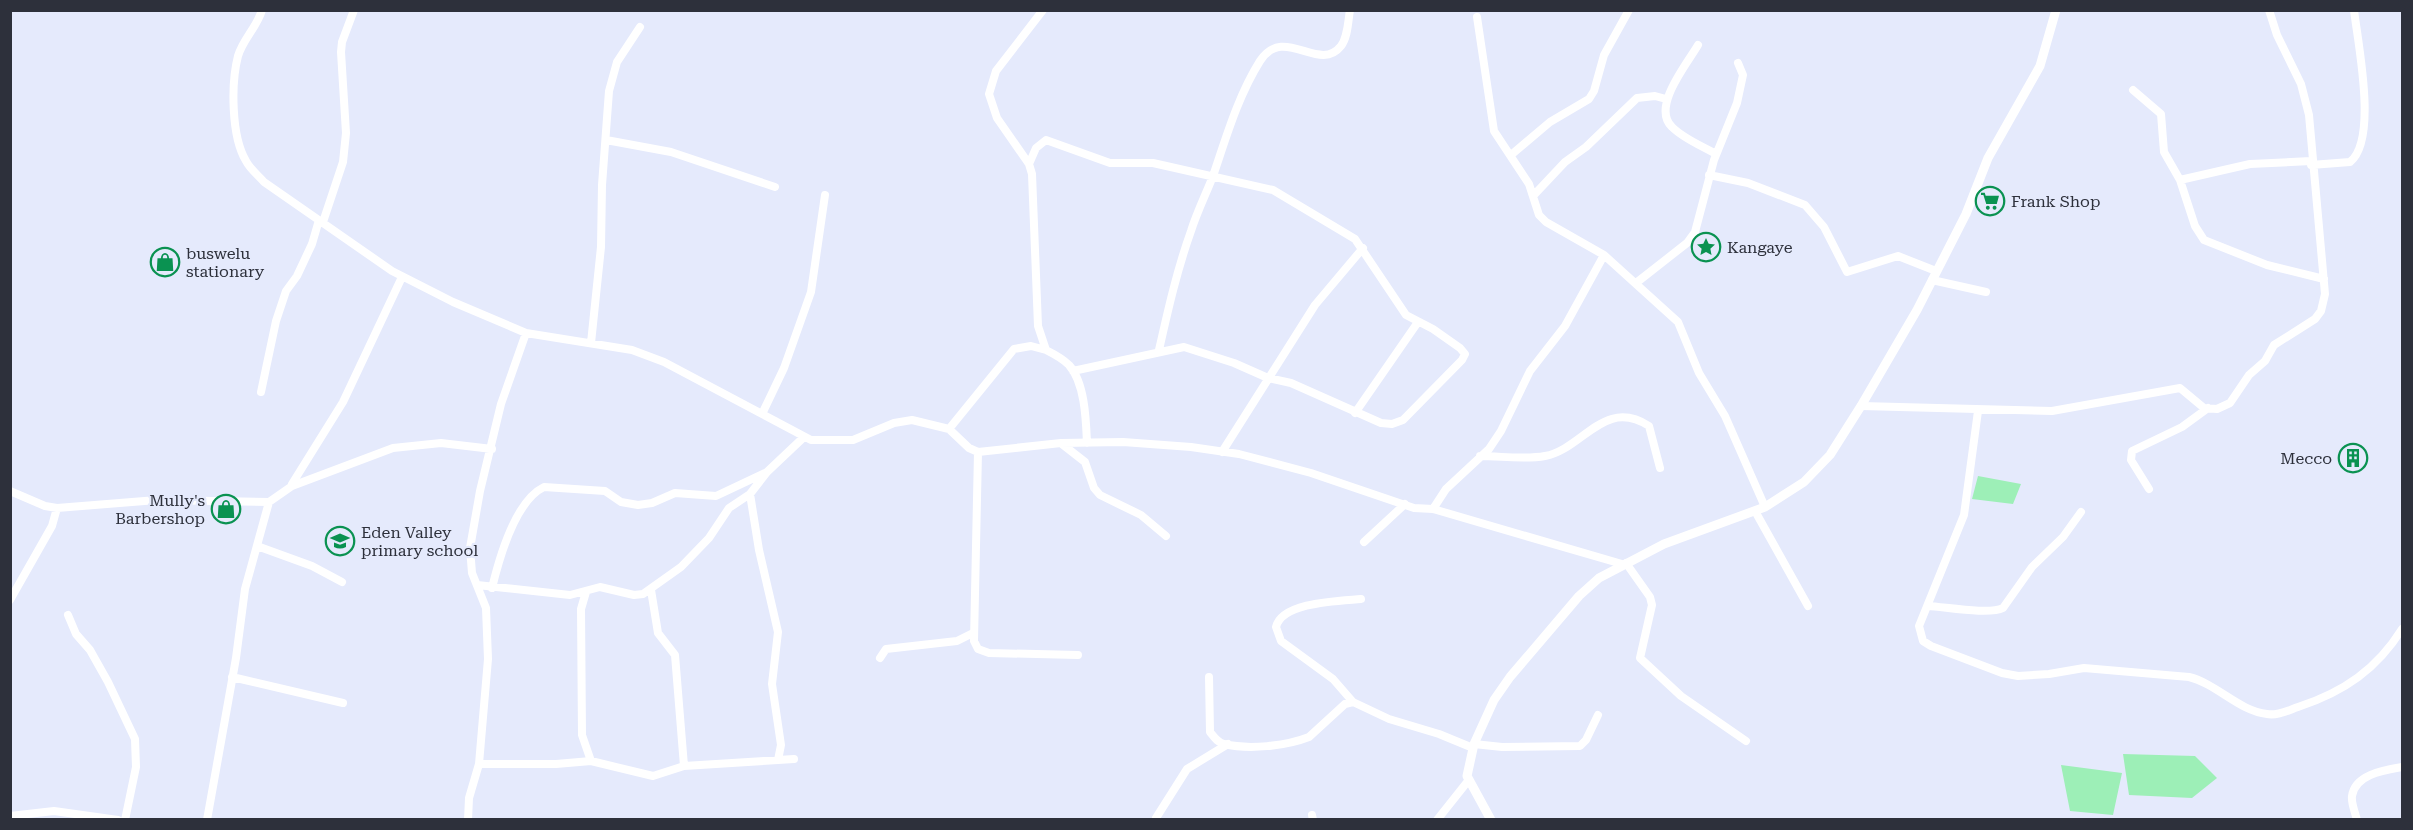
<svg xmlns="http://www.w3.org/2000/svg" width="2413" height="830" viewBox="0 0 2413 830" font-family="'Roboto Serif',serif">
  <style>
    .green { fill: #9defb7 }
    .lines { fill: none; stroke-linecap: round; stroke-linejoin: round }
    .minor { stroke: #fff; stroke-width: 8 }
    .tertiary { stroke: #fff; stroke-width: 9 }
    .labels { text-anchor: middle; stroke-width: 4.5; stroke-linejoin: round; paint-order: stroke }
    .poi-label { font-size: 16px; fill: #2d303b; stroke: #e5eafc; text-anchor: start }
  </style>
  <rect width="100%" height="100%" fill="#e5eafc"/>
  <path class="green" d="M1978 476 2021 484 2013 504 1972 499Z
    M2123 754 2195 756 2217 778 2192 798 2129 795Z
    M2061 765 2122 773 2113 815 2070 811Z"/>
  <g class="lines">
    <path class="minor" d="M262 10C257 27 243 39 238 56 231 83 231 136 246 161 250 169 258 175 264 182L392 271 453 302 526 333 632 350 664 362 811 440H853L894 423 912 420 949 429 969 448 978 452 1061 443 1123 442 1191 447 1239 454 1311 473 1414 508 1433 509 1622 564
      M1043 10 996 71 989 94 997 118 1029 164 1032 174 1038 326 1046 350C1054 354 1063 359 1069 365 1085 383 1086 420 1087 443
      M1477 17 1494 131 1529 184 1539 215 1546 222 1604 255 1678 322 1699 373 1725 416 1765 507
      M1698 45C1687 64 1651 107 1672 127 1684 139 1702 146 1716 154
      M2133 90 2161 114 2164 152 2180 180 2195 226 2204 240 2267 265 2324 279
      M606 140 671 152 775 187
      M1511 155 1550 122 1589 99 1594 91 1604 55 1629 10
      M1029 164 1036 148 1046 140 1110 163H1153L1273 190 1355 239 1406 315 1433 329 1460 348 1465 354 1462 360 1403 420 1392 424 1381 423 1291 383 1268 378 1234 363 1184 347 1073 371
      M2311 165 2350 162C2378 140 2358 44 2354 10
      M1709 175 1748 183 1805 205 1824 227 1847 272 1898 256 1936 271
      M2180 180 2250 164 2311 161
      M1533 196 1565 162 1586 147 1637 98 1655 96 1666 99
      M323 222 343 162 346 133 341 52 342 42 354 10
      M1932 280 1986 292
      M1636 283 1687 243 1695 232 1714 160 1737 103 1743 75 1738 63
      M591 343 601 247 602 185 609 91 617 62 640 27
      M1159 350C1168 310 1177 270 1191 231 1197 212 1206 194 1213 176 1226 138 1238 96 1260 61 1284 24 1319 74 1341 46 1348 37 1348 21 1350 10
      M261 392 276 321 286 291 297 276 312 244 319 220
      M1861 406 2052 411 2180 388 2204 408 2217 409 2230 403 2249 375 2265 361 2274 345 2315 319 2321 311 2325 294 2309 115 2301 84 2277 35 2269 10
      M1978 411 1964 515 1919 626 1923 641 1931 646 2002 673 2018 676 2049 674 2084 668 2189 677C2217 684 2239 711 2267 714 2277 716 2289 710 2298 707 2344 692 2377 669 2402 629
      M1355 413 1418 322
      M762 414 784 368 811 292 825 195
      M949 429 1014 349 1031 346 1046 350
      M1062 444 1085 462 1094 488 1100 495 1141 515 1166 536
      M978 452 974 641 978 649 989 653 1078 655
      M1222 452 1315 305 1363 248
      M1480 456C1501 456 1524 460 1545 456 1583 449 1604 397 1649 426L1660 468
      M292 484 343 402 402 277
      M2149 489 2131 460 2132 451 2182 427 2208 408
      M10 491 45 506 57 508 157 500 269 502
      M750 494 759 550 778 632 772 684 781 745 778 760
      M1433 509 1446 489 1489 449 1501 431 1530 371 1565 326 1604 255
      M1755 511 1808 606
      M1364 542 1405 504
      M257 546 312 566 342 582
      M1626 563 1650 597 1652 605 1640 658 1681 696 1746 741
      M477 585 570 595 600 587 634 595 643 594 681 567 709 538 729 508 750 494 767 472 804 437
      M492 588C499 559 515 501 544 487L605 491 621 502 638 505 652 503 675 493 716 496 767 472
      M651 590 658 633 675 655 684 766
      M586 592 581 609 582 735 591 761
      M10 600 52 526 57 508
      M1928 606C1946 607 1989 615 2003 608L2032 567 2063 537 2081 512
      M68 615 76 634 90 650 108 682 135 739 136 767 125 820
      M880 658 886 649 957 641 973 633
      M232 677 343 703
      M1209 677 1210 732C1214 737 1218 743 1224 744 1249 750 1286 746 1309 737L1345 704 1353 702 1389 719 1439 734 1473 748
      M1353 702 1333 679 1281 641 1276 627C1282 602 1338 601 1361 599
      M1474 744 1502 747 1580 746 1586 740 1598 715
      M479 764H556L591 761 653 776 684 766 794 759
      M1312 815 1313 820
      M10 816 54 811 118 820
      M1156 818 1187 769 1228 744
      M207 820 236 658 245 589 269 502 292 486 393 448 441 443 492 449
      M468 820 469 798 479 764 488 659 486 608 472 573 470 548 480 491 501 404 526 333
      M1437 820 1468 781
      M2357 820C2355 812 2351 803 2352 796 2355 774 2385 770 2402 767"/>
    <path class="tertiary" d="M1491 820 1467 776 1474 744 1494 700 1510 677 1579 596 1599 578 1664 544 1765 507 1804 482 1830 455 1861 406 1917 310 1966 214 1988 158 2040 66 2056 10"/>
  </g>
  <defs>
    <g id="supermarket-ring" transform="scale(1.5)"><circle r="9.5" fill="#e5eafc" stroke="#0a9251" stroke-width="1.5"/><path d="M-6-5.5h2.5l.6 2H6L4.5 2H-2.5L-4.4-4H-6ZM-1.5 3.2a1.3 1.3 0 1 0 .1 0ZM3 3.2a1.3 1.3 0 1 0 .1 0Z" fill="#0a9251"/></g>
    <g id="sight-ring" transform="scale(1.5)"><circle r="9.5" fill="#e5eafc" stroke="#0a9251" stroke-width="1.5"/><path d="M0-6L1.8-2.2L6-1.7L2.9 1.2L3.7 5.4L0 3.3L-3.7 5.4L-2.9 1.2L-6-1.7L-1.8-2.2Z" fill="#0a9251"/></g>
    <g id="shop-ring" transform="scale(1.5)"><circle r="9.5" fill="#e5eafc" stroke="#0a9251" stroke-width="1.5"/><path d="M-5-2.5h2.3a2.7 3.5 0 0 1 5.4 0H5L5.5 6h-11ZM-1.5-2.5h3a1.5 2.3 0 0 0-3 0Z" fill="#0a9251"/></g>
    <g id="building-ring" transform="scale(1.5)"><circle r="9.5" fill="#e5eafc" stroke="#0a9251" stroke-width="1.5"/><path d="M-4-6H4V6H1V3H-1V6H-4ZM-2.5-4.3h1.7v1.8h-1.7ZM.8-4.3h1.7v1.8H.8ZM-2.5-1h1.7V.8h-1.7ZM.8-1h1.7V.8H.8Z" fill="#0a9251"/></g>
    <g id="school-ring" transform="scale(1.5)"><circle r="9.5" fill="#e5eafc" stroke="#0a9251" stroke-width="1.5"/><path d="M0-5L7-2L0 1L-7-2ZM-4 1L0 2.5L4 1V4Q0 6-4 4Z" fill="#0a9251"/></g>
  </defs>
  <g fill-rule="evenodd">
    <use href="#supermarket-ring" x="1990" y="201"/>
    <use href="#sight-ring" x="1706" y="247"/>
    <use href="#shop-ring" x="165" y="262"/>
    <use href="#building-ring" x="2353" y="458"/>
    <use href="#shop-ring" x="226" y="509"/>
    <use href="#school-ring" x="340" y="541"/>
  </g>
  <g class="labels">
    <g class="poi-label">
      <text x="2011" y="207">Frank Shop</text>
      <text x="1727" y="253">Kangaye</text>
      <text x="186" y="259">buswelu<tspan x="186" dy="18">stationary</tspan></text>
      <text x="2332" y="464" text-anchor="end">Mecco</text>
      <text x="205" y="506" text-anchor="end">Mully's<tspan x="205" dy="18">Barbershop</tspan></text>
      <text x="361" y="538">Eden Valley<tspan x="361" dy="18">primary school</tspan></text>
    </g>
  </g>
  <rect width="2413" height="830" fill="none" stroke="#2d303b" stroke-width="24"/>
</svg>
